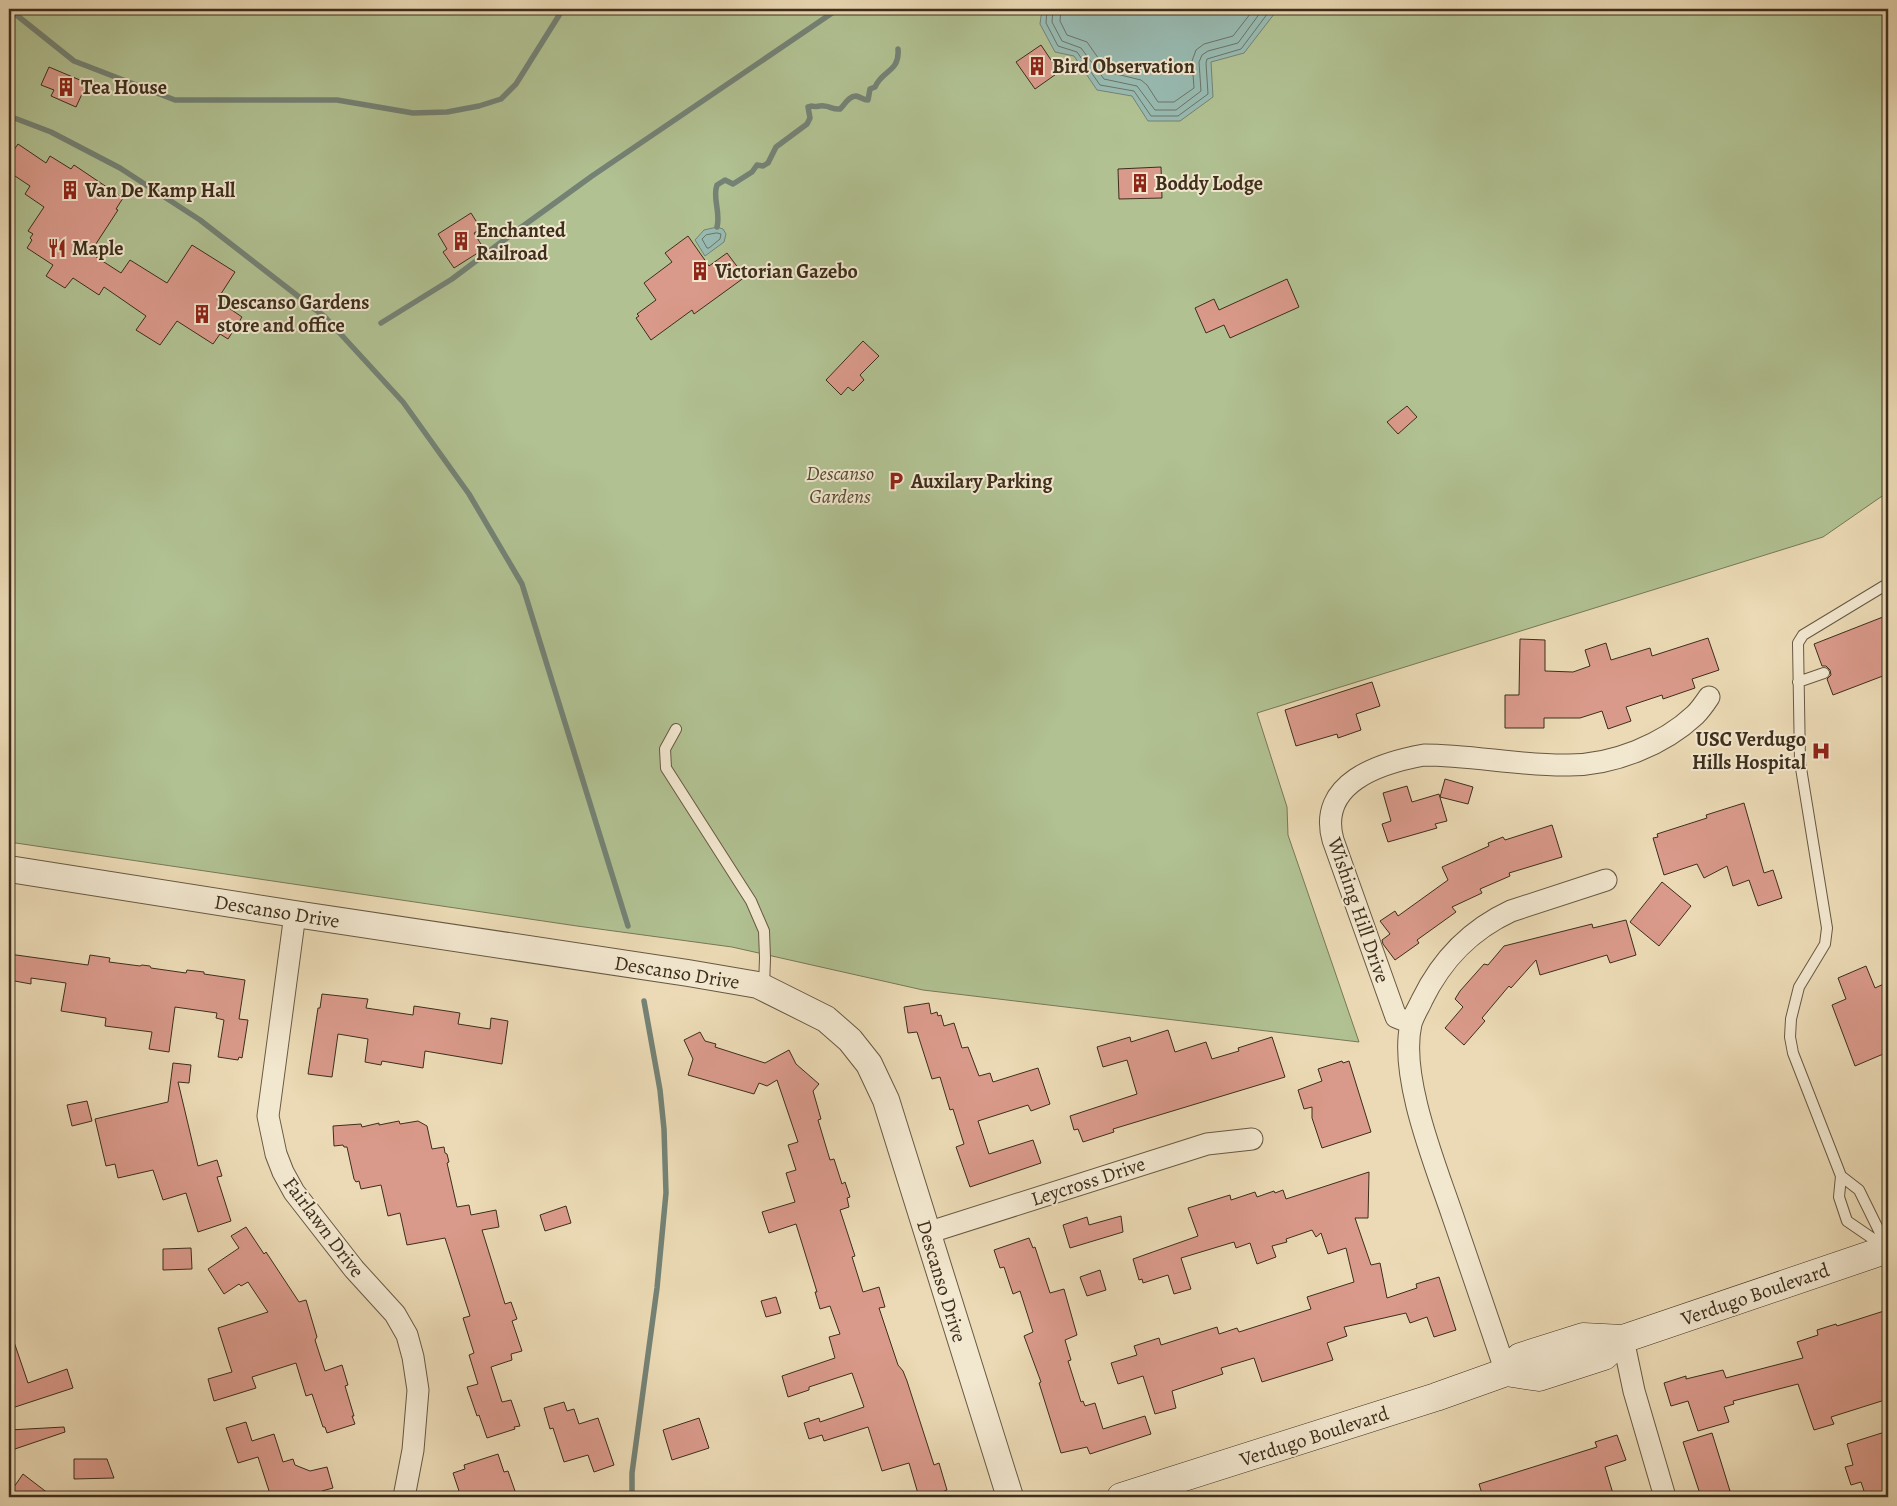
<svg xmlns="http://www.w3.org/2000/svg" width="1897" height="1506" viewBox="0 0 1897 1506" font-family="Alegreya,serif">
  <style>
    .green { fill: #b1c192; stroke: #777857 }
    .water { fill: #98bab1; stroke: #748275 }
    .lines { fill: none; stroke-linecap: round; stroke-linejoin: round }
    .shore { stroke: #6a7466; stroke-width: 1 }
    .stream { stroke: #748275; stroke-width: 5.5 }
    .building { fill: #da9a8b; stroke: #3d2e1c }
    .service-casing { stroke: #685942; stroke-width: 12 }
    .minor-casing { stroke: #685942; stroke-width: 23 }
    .tertiary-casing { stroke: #685942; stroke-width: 28 }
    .secondary-casing { stroke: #3d2e1c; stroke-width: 29 }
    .service { stroke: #f2e7cf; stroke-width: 10 }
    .minor { stroke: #f2e7cf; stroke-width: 21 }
    .tertiary { stroke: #f2e7cf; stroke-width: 26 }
    .secondary { stroke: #f2e7cf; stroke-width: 28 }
    .labels { text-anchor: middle; stroke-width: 4; stroke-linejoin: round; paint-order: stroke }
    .poi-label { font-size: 20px; font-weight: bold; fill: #3d2e1c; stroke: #f2e7cf; text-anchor: start }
    .park-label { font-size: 20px; font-style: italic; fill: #544b34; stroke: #f2e7cf }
    .street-label { font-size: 20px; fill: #3d2e1c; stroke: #f2e7cf }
  </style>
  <rect width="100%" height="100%" fill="#ebdab5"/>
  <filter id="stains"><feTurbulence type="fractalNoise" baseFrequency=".004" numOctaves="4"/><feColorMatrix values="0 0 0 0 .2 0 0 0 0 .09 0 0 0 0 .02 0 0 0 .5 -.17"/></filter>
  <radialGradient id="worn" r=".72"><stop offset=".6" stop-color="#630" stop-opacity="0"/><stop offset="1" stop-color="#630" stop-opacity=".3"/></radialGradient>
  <path class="green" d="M9 9H1888V492L1823 537 1257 713 1287 807 1288 835 1359 1042 923 990 732 947 577 926 9 842Z"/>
  <path class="water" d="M1042 9H1278L1244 53 1211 62 1213 97 1180 121H1148L1132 96 1097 90 1074 56 1055 52 1040 24Z
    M717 227 723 229 726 234 724 242 705 256 695 240 704 230Z"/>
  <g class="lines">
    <path class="shore" d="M1047 9 1046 23 1058 46 1077 52 1100 85 1134 91 1151 116H1178L1208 94 1206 63 1207 59 1241 49 1271 9
      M1053 9 1052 22 1062 41 1081 48 1104 79 1137 86 1155 110H1176L1201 91 1199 62 1202 55 1208 51 1238 43 1263 9
      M1061 9 1060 21 1067 35 1087 42 1108 72 1141 80 1147 85 1158 102H1174L1194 88 1192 61 1196 50 1204 44 1233 36 1254 9
      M717 233 721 234 720 239 709 248H707L702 239 706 235Z"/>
    <path class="stream" d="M9 9 74 61 175 100H337L413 113 447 112 479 106 501 99 516 84 563 9
      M9 116 51 132 120 168 200 220 325 317 403 402 469 494 522 584 628 926
      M717 227C721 212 712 198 717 185L725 180 733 184 752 172 757 165 763 166 768 163 776 147 807 124 810 118 808 107 812 106C817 108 818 105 824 106 830 106 833 110 840 109 845 105 848 96 856 96 861 97 863 100 868 100L870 89 875 87C882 70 900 72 898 49
      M381 323 452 279 512 234 592 176 838 9
      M632 1497V1473L657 1288 666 1193 664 1129 660 1090 644 1001"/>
  </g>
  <path class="building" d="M1041 45 1059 72 1035 89 1016 62Z
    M49 67 87 83 76 107 51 96 54 90 41 85Z
    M18 144 46 163 50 156 71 169 74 165 123 198 116 209 118 210 90 253 121 273 130 260 167 283 192 245 235 272 217 300 242 317 228 339 220 334 213 344 177 321 160 345 136 330 146 316 104 287 99 295 73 278 65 288 46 276 53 265 27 248 32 240 30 238 33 234 28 231 44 207 25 194 30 186 9 172V157Z
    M1161 167 1162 198 1119 199 1118 169Z
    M471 213 481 229 474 233 484 249 454 268 443 252 447 249 438 234Z
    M688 236 709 266 727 253 745 277 694 314 692 310 651 340 636 318 639 316 637 314 656 300 644 283 672 262 665 253Z
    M1287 279 1299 307 1230 338 1224 325 1206 333 1195 308 1214 299 1219 310Z
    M863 341 879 356 860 375 864 380 853 391 848 387 841 395 826 380Z
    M1407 406 1417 417 1398 434 1387 422Z
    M1888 615V674L1833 695 1827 679 1831 675 1830 670 1826 666H1822L1814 644Z
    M1708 638 1719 670 1692 679 1695 688 1663 699 1662 695 1626 707 1631 721 1608 729 1602 711 1580 718H1544V728H1505V695H1519L1520 639 1545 640V671L1573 672 1590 666 1585 650 1606 643 1611 660 1650 648 1652 656Z
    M1372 682 1380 706 1356 714 1361 730 1338 738 1337 734 1296 746 1285 710Z
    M1445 779 1473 787 1468 804 1440 797Z
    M1407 786 1412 802 1439 794 1447 821 1435 824 1437 828 1388 842 1382 824 1391 821 1383 793Z
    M1744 803 1764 873 1773 870 1782 898 1758 906 1749 880 1733 886 1727 866 1704 878 1697 864 1664 875 1653 838 1658 837 1657 834 1707 818 1706 815Z
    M1552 825 1562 857 1509 873 1510 876 1480 889 1482 893 1452 907 1456 912 1417 940 1419 943 1395 960 1383 944 1382 940 1390 934 1380 921 1395 911 1398 916 1448 880 1442 867 1489 846 1488 843 1503 837 1505 840Z
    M1662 882 1691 906 1659 946 1630 922Z
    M1626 920 1636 955 1610 963 1607 955 1540 975 1536 960 1511 988 1509 986 1482 1018 1485 1021 1464 1045 1445 1028 1463 1007 1455 999 1460 991 1484 964 1488 965 1504 946 1592 924 1593 928Z
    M9 954 88 965 90 955 110 958 109 962 140 966 142 965 150 966 151 968 186 973 187 970 204 972V974L245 980 239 1019 248 1020 242 1058 239 1057 238 1060 218 1057 224 1020 216 1018 217 1013 175 1007 169 1052 149 1049 152 1032 105 1026 106 1018 61 1011 66 983 31 978V984L9 980Z
    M1866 966 1875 988 1888 982V1052L1855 1066 1832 1005 1846 999 1838 978Z
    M322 994 368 999 366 1008 413 1015 414 1006 460 1013 458 1024 490 1029 491 1018 508 1021 502 1064 425 1051 423 1068 382 1061 381 1065 365 1062 368 1039 338 1034 332 1077 308 1074 318 1008H320Z
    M929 1003 931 1014 937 1012 938 1016 941 1015 944 1026 954 1023 962 1048 968 1047 979 1076 990 1073 993 1082 1038 1068 1050 1104 1031 1111 1028 1105 978 1121 989 1154 1033 1140 1041 1163 970 1187 956 1147 964 1144 953 1109 950 1110 940 1077 932 1079 917 1032 908 1033 904 1007Z
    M1168 1030 1175 1052 1206 1042 1212 1059 1239 1051 1238 1048 1272 1037 1285 1077 1113 1129 1114 1132 1083 1142 1078 1129 1074 1130 1070 1116 1137 1094 1127 1060 1103 1067 1097 1047 1130 1037 1131 1042Z
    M700 1032 705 1041 716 1044 715 1047 765 1063 789 1050 796 1064 819 1084 813 1091 821 1119 818 1120 830 1160 834 1159 842 1184 845 1182 850 1197 847 1198 849 1207 840 1210 855 1256 852 1257 863 1292 879 1287 885 1307 879 1308 898 1365 903 1371 907 1381 934 1465 939 1463 947 1490 942 1492 943 1497H919L909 1463 882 1471 868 1427 824 1441 822 1435 809 1439 804 1423 819 1418 820 1422 864 1407 852 1373 809 1387V1390L788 1397 782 1376 835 1358 829 1337 840 1334 830 1306 820 1309 815 1292H817L813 1279 796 1224 769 1233 762 1212 795 1202 786 1173 796 1170 788 1145 798 1142 777 1080 767 1086 759 1083 754 1094 688 1075 693 1059 684 1040Z
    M1342 1061 1343 1063 1349 1061 1371 1132 1322 1148 1312 1118V1107L1304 1109 1298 1090 1322 1081 1318 1069Z
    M173 1063 191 1065 189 1083 178 1082 198 1166 217 1160 222 1176 217 1177 231 1221 198 1232 186 1193 163 1200 153 1170 118 1178 115 1164 106 1166 95 1119 168 1102Z
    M87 1101 92 1121 72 1126 67 1105Z
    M399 1121 400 1124 418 1121 427 1126 432 1149 444 1147 445 1153 447 1154 449 1162 447 1163 457 1207 469 1205 471 1215 496 1210 499 1227 482 1230 505 1304 511 1302 517 1319 512 1321 522 1351 511 1354 512 1360 491 1367 502 1402 511 1400 520 1426 514 1427 515 1429 487 1438 479 1415 477 1416 467 1387 478 1384 469 1355 474 1353 463 1318 470 1316 445 1238 407 1245 400 1213 388 1216 381 1185 361 1189 359 1181 356 1182 354 1179 347 1147H344L343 1145 334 1146 333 1126 361 1124 362 1127 379 1123V1125Z
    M1369 1172 1368 1218H1355L1371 1265 1380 1263 1387 1298 1417 1288 1416 1284 1439 1277 1456 1330 1434 1337 1427 1317 1410 1323 1406 1313 1344 1327 1347 1336 1327 1343 1333 1360 1262 1382 1254 1358 1221 1368 1223 1374 1172 1391 1176 1408 1155 1414 1143 1376 1118 1384 1111 1363 1137 1355 1134 1346 1159 1338 1161 1345 1217 1327 1219 1334 1237 1328 1239 1332 1311 1309 1307 1297 1354 1282 1346 1248 1328 1254 1321 1233 1316 1237 1312 1230 1286 1239 1287 1242 1272 1246 1276 1257 1257 1264 1250 1243 1236 1248 1234 1242 1181 1258 1191 1289 1174 1294 1168 1275 1143 1283 1142 1279 1139 1280 1133 1259 1198 1236 1188 1208 1230 1195 1231 1200 1255 1192 1257 1197 1274 1191 1275 1193 1283 1190 1286 1199Z
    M566 1206 571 1223 545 1231 540 1215Z
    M1121 1216 1123 1232 1070 1248 1063 1225 1087 1217 1089 1225Z
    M246 1227 264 1254 266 1252 299 1302 306 1300 317 1337 315 1340 325 1371 342 1365 348 1385 345 1386 354 1416H352L355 1424 327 1433 325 1427H323L312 1394 306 1396 296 1363 252 1377 256 1388 214 1401 208 1379 232 1372 218 1328 268 1312 248 1282 241 1286 239 1284 224 1294 208 1269 239 1248 231 1236Z
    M1029 1238 1033 1248 1035 1247 1050 1293 1064 1289 1077 1335 1065 1340 1071 1360 1068 1361 1081 1402 1083 1401 1085 1406 1095 1403 1103 1429 1145 1416 1151 1434 1090 1454 1087 1447 1061 1453 1039 1383 1041 1382 1024 1336 1033 1332 1020 1291 1013 1294 1004 1267 1000 1268 994 1250Z
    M191 1248 192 1269 163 1270V1249Z
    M1100 1270 1106 1290 1087 1296 1080 1277Z
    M776 1297 781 1313 766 1317 761 1301Z
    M1884 1311 1885 1315H1888V1399L1831 1417 1834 1424 1814 1430 1798 1384 1733 1401 1734 1404 1724 1407 1729 1422 1698 1431 1688 1401 1671 1406 1664 1383 1686 1376V1379L1723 1370 1726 1378 1803 1358 1797 1342 1818 1335 1817 1330 1836 1324 1837 1326Z
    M9 1336H12L28 1383 67 1369 73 1388 9 1409Z
    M564 1402 567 1411 574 1409 579 1424 598 1418 614 1465 594 1472 588 1455 564 1462 553 1428 550 1429 544 1408Z
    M699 1418 709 1448 672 1460 663 1430Z
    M246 1422 252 1441 274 1434 283 1462 293 1459 295 1465 310 1471 327 1467 333 1488 322 1491 324 1497H271L258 1457 238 1463 226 1428Z
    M64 1427 65 1432 9 1451V1430Z
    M1888 1431V1493L1875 1497H1866L1861 1482 1851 1485 1845 1467 1853 1465 1847 1444Z
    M1712 1433 1730 1491 1709 1497H1701L1683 1442Z
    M1617 1435 1626 1460 1605 1467 1614 1497H1483L1479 1484 1597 1447 1595 1442Z
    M498 1454 504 1472 508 1471 515 1491 513 1492 515 1497H461L453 1473 465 1469 464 1465Z
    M74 1459H107L114 1478 74 1479Z
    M23 1474 53 1497H9V1494Z"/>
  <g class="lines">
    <g class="service-casing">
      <path id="service" d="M1884 586 1803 635 1798 643 1800 762 1827 928 1825 944 1799 987 1791 1019 1790 1037 1793 1053 1841 1176 1839 1197 1847 1221 1885 1247
        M1798 682 1824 673
        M676 729 665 749 666 768 751 901 764 931 765 958 764 987
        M1841 1176 1859 1190 1887 1247"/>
    </g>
    <g class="minor-casing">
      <path id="minor" d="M295 914 268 1116 276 1154 283 1172 294 1192 354 1269 395 1314 407 1335 413 1357 418 1390 413 1450 404 1497
        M1411 1023 1396 1017 1333 840C1317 783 1380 763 1424 755 1472 755 1521 766 1569 765 1613 765 1663 745 1695 715 1700 710 1705 703 1709 697
        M927 1233 1207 1144 1252 1139
        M1623 1339 1634 1391 1665 1497
        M1506 1372C1488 1320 1470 1267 1452 1214 1435 1164 1399 1076 1411 1024 1413 1016 1419 1007 1422 1000 1442 959 1470 930 1511 911L1606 880"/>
    </g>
    <g class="tertiary-casing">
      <path id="tertiary" d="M9 869 295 914 688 973 758 985 826 1019 850 1040 869 1064 886 1100 1010 1497"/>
    </g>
    <g class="secondary-casing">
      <path id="secondary" d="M1506 1372 1539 1377 1604 1356 1623 1339
        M1121 1497 1436 1397 1506 1372 1520 1357 1583 1337 1623 1339 1888 1249"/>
    </g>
    <use href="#service" class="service"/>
    <use href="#minor" class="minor"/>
    <use href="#tertiary" class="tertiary"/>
    <use href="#secondary" class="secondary"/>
  </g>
  <defs>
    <g id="building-bare" transform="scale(1.5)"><path d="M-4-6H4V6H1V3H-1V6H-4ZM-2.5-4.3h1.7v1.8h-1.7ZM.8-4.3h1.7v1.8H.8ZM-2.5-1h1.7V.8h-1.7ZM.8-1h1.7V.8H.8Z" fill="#8f2418" stroke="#f2e7cf" stroke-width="2.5" paint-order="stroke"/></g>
    <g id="restaurant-bare" transform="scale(1.5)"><path d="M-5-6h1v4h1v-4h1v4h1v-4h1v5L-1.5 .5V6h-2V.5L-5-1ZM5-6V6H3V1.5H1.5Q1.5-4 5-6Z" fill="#8f2418" stroke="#f2e7cf" stroke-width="2.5" paint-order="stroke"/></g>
    <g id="parking-bare" transform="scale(1.5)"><path d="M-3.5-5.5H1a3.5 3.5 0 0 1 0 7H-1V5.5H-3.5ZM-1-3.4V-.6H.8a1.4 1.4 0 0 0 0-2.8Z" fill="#8f2418" stroke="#f2e7cf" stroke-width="2.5" paint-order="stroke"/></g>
    <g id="hospital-bare" transform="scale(1.5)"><path d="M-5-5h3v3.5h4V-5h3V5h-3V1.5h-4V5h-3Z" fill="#8f2418" stroke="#f2e7cf" stroke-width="2.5" paint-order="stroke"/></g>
  </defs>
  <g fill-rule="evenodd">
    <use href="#building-bare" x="1037" y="66"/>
    <use href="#building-bare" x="66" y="87"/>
    <use href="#building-bare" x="1140" y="183"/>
    <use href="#building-bare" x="70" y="190"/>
    <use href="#building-bare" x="461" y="241"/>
    <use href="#restaurant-bare" x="57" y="248"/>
    <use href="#building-bare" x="700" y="271"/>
    <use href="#building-bare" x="202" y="314"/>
    <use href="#parking-bare" x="896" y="481"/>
    <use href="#hospital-bare" x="1821" y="751"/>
  </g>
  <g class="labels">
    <g class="poi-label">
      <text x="1052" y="73">Bird Observation</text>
      <text x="81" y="94">Tea House</text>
      <text x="1155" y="190">Boddy Lodge</text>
      <text x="85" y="197">Van De Kamp Hall</text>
      <text x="476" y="237">Enchanted<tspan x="476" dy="23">Railroad</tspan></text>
      <text x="72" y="255">Maple</text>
      <text x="715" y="278">Victorian Gazebo</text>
      <text x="217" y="309">Descanso Gardens<tspan x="217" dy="23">store and office</tspan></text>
      <text x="911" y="488">Auxilary Parking</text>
      <text x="1806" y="746" text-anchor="end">USC Verdugo<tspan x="1806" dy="23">Hills Hospital</tspan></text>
    </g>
    <g class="park-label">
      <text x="840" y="480">Descanso<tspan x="840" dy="23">Gardens</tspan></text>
    </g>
    <g class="street-label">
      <text transform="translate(1359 910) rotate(71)" y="7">Wishing Hill Drive</text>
      <text transform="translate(277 911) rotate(9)" y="7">Descanso Drive</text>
      <text transform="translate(677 972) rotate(9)" y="7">Descanso Drive</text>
      <text transform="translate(1088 1181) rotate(-18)" y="7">Leycross Drive</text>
      <text transform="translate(324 1227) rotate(53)" y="7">Fairlawn Drive</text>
      <text transform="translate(942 1281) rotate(73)" y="7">Descanso Drive</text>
      <text transform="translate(1755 1294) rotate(-19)" y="7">Verdugo Boulevard</text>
      <text transform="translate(1314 1436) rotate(-18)" y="7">Verdugo Boulevard</text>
    </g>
  </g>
  <rect width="1897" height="1506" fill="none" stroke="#ebdab5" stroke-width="30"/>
  <rect x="10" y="10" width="1877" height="1486" fill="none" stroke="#3d2e1c" stroke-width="2.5"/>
  <rect x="15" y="15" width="1867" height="1476" fill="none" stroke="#3d2e1c"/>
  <rect width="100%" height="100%" filter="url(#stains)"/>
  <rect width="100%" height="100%" fill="url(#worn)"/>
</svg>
